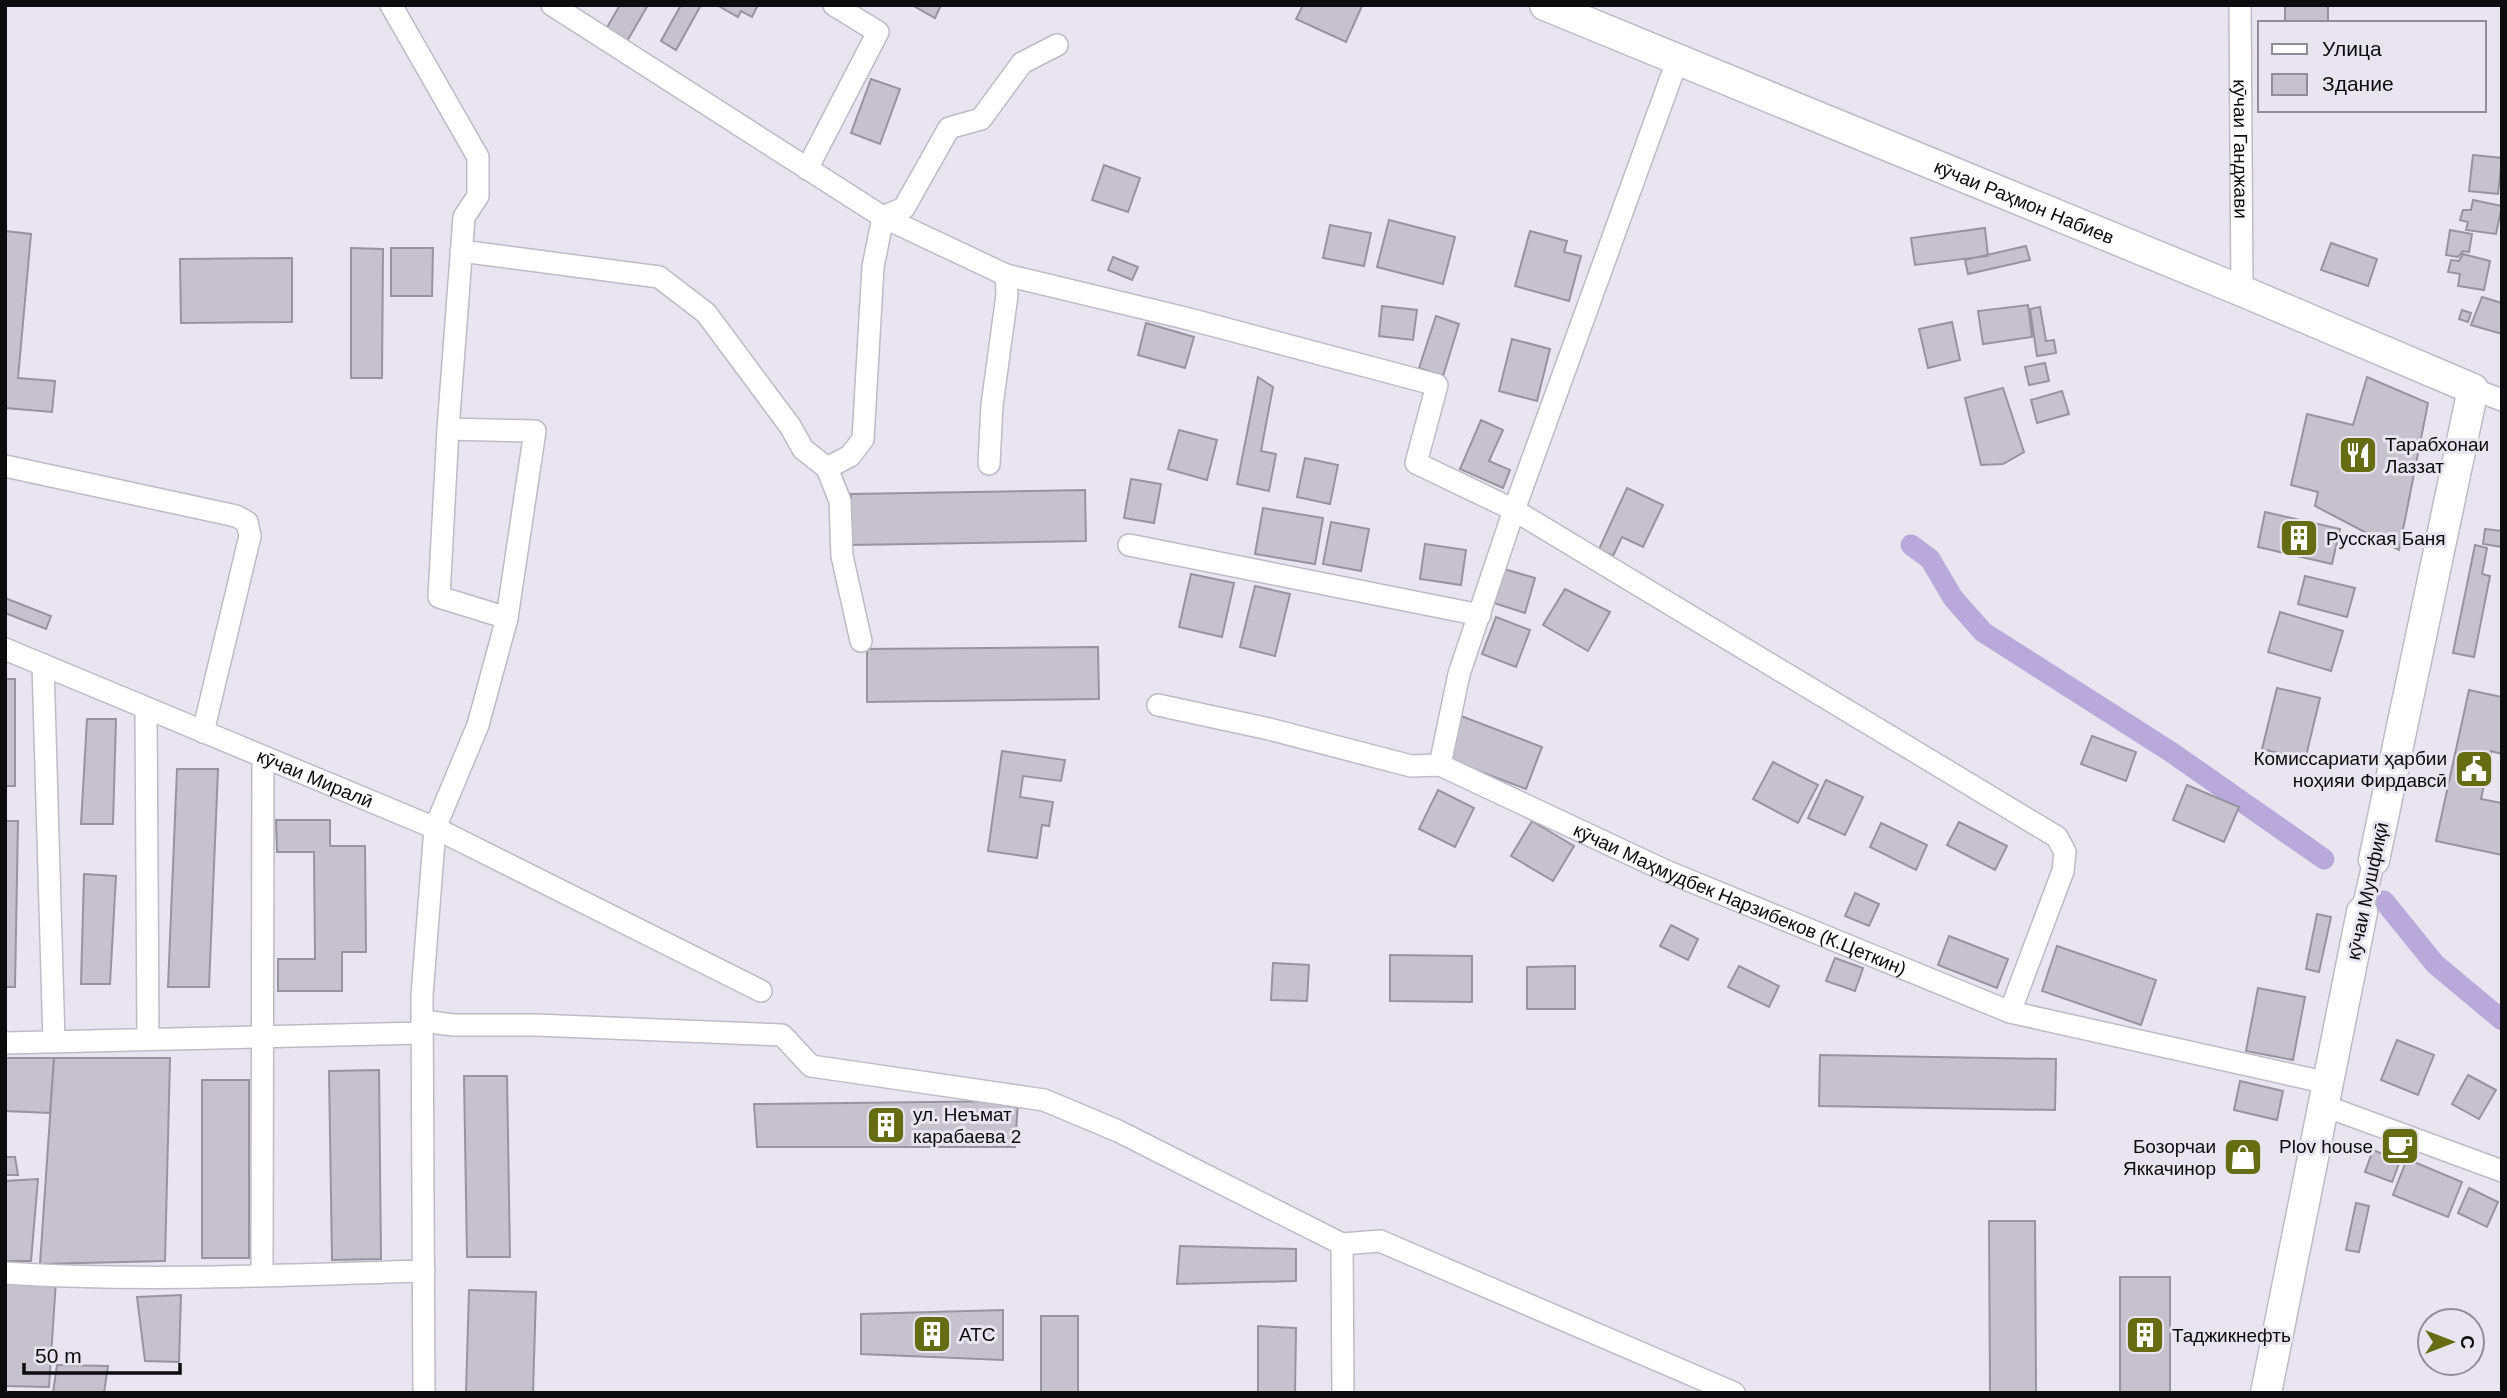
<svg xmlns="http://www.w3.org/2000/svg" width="2507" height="1398" viewBox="0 0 2507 1398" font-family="Helvetica,sans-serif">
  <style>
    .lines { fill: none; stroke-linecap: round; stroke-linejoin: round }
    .canal { stroke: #b9a9db; stroke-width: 21 }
    .building { fill: #c5c1cd; stroke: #97939f; stroke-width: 2 }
    .street-casing { stroke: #bebac6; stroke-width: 24 }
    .secondary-casing { stroke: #bebac6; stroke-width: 33 }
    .street { stroke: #fff; stroke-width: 21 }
    .secondary { stroke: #fff; stroke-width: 30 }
    .labels { text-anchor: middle; stroke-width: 6; stroke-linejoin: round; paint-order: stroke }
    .street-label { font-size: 19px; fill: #0c0b0e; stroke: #e8e4f0 }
    .poi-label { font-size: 19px; fill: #0c0b0e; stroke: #e8e4f0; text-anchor: start }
  </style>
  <rect width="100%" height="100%" fill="#e8e4f0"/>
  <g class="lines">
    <path class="canal" d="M1911 545 1930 559 1953 598 1983 632 2171 752 2324 859
      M2384 901 2435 964 2502 1020"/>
  </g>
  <path class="building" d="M620 5H648L626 43 605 31Z
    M681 5H701L676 50 661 41Z
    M717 5H758L752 17 741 11 738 17Z
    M912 5H941L935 18Z
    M1303 5H1360L1362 6 1346 42 1296 19Z
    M2285 5H2328V23H2285Z
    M871 79 900 89 880 144 851 133Z
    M2473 155 2502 158 2498 194 2469 191Z
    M1104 165 1140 178 1128 212 1092 200Z
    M2473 200 2502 206 2496 234 2466 230 2468 222 2460 220 2463 210H2471Z
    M1389 220 1455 237 1443 284 1377 267Z
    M1330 225 1371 233 1364 266 1323 258Z
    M1985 228 1988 256 1915 265 1911 238Z
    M2450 230 2472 234 2469 252 2463 251 2458 257 2446 255Z
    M5 231 31 234 18 378 55 381 52 412 5 408Z
    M1530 231 1567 241 1564 252 1581 256 1569 301 1515 286Z
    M2331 243 2377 259 2368 286 2321 270Z
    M2026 246 2030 260 1968 274 1965 260Z
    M351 248 383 249 382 378H351Z
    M391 248H433L432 296H391Z
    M2463 254 2490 261 2484 290 2458 286 2460 274 2448 272 2451 260 2459 261Z
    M1113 257 1138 267 1132 280 1108 270Z
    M292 258V322L181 323 180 259Z
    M2482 297 2502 303V334L2471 325Z
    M2028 305 2032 337 1983 344 1978 311Z
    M1382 306 1417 310 1413 340 1379 336Z
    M2040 307 2046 341 2054 340 2056 353 2037 356 2030 309Z
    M2462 310 2471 313 2468 322 2459 319Z
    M1436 316 1459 324 1443 376 1419 368Z
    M1952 322 1960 360 1928 368 1919 329Z
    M1146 323 1194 337 1185 368 1138 355Z
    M1512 339 1550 349 1537 401 1499 391Z
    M2045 363 2049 381 2029 385 2025 367Z
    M1258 377 1273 387 1261 451 1276 454 1269 491 1237 484Z
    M2367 377 2428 403 2399 550 2315 506 2318 492 2291 485 2307 414 2353 425Z
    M2003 388 2024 452 2003 464 1981 465 1965 398Z
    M2062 391 2069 414 2037 423 2031 400Z
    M1481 420 1503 430 1489 461 1510 470 1503 488 1460 469Z
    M1179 430 1217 440 1207 480 1168 469Z
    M1305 458 1338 465 1330 504 1297 497Z
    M1131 479 1161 484 1154 523 1124 518Z
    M1627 488 1663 505 1643 547 1622 537 1613 556 1599 549Z
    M1085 490 1086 541 851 545V494Z
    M1263 508 1323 518 1315 564 1255 554Z
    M2265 512 2340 529 2332 564 2258 547Z
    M1331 522 1369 529 1361 571 1323 564Z
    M2485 529 2502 531V547L2483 544Z
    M1425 544 1466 550 1461 585 1420 579Z
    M2475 545 2487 548 2482 574 2490 576 2474 657 2453 653Z
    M1504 569 1535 578 1525 613 1494 603Z
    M1191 574 1234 583 1222 637 1179 627Z
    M2305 576 2355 588 2347 617 2298 604Z
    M1255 586 1290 594 1275 656 1240 647Z
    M1565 589 1610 612 1588 651 1543 625Z
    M5 598 51 616 46 629 5 613Z
    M2280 612 2343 631 2331 671 2268 652Z
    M1496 617 1530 630 1516 667 1482 654Z
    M1098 647 1099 699 867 702V649Z
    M5 679H15V786H5Z
    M2277 688 2320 698 2305 760 2262 749Z
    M2469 690 2502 697V754L2491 751 2481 799 2502 803V855L2436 841Z
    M1461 716 1542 747 1526 789 1445 758Z
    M87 719H116L113 824H81Z
    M2092 736 2136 752 2126 781 2081 764Z
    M1002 751 1065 760 1061 781 1023 776 1020 797 1053 802 1049 826 1042 825 1037 858 988 851Z
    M1773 762 1818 785 1798 823 1753 799Z
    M177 769H218L209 987H168Z
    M1826 780 1863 797 1845 835 1808 818Z
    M2187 785 2239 807 2224 842 2173 820Z
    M1438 790 1474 808 1455 847 1419 829Z
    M276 820H330V846H365L366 952H342V991H278V959H315L314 852H277Z
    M5 821H18L15 987H5Z
    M1532 821 1574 846 1553 881 1511 856Z
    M1959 822 2007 846 1995 870 1947 845Z
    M1881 823 1927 845 1916 870 1870 847Z
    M84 874 116 876 110 984H81Z
    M1855 893 1879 904 1869 926 1845 916Z
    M2317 914 2331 917 2319 972 2306 969Z
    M1671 925 1698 939 1688 960 1660 946Z
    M1949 936 2008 959 1997 988 1938 965Z
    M2057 946 2156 980 2141 1025 2042 991Z
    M1390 955 1472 956V1002L1390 1001Z
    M1835 958 1863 968 1855 991 1826 981Z
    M1273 963 1309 965 1307 1001 1271 1000Z
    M1575 966V1009H1527V967Z
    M1739 966 1779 986 1769 1007 1728 987Z
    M2258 988 2305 997 2293 1060 2246 1051Z
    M2397 1040 2434 1055 2418 1095 2381 1080Z
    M1820 1055 2056 1059 2055 1110 1819 1106Z
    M5 1058H54L50 1113 5 1111Z
    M54 1058H170L165 1261 40 1264Z
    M379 1070 381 1259 332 1260 329 1071Z
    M2468 1075 2496 1090 2479 1119 2452 1104Z
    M464 1076H507L510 1257H467Z
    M202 1080H249V1258H202Z
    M2240 1081 2283 1091 2277 1120 2234 1110Z
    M1018 1101 1015 1147H757L754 1104Z
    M2373 1150 2400 1161 2392 1182 2365 1172Z
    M5 1157H15L18 1175H5Z
    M2407 1159 2462 1182 2448 1217 2393 1195Z
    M38 1179 31 1261H5V1181Z
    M2469 1188 2498 1202 2487 1227 2458 1213Z
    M2356 1203 2369 1206 2359 1252 2346 1250Z
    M1989 1221H2035L2036 1393H1990Z
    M1180 1246 1296 1249V1281L1177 1284Z
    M2120 1277H2170V1393H2120Z
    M56 1280 49 1387 5 1386V1282Z
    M469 1290 536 1292 533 1393H466Z
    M181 1295 179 1362 145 1361 137 1297Z
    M1003 1310V1360L861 1354V1314Z
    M1041 1316H1078V1393H1041Z
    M1258 1326 1296 1328 1295 1393H1258Z
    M57 1365 108 1366 104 1393H53Z"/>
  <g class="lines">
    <g class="street-casing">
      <g id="street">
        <path d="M391 5 478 157V196L464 217 448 429 439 597 507 618"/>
        <path d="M552 5 883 217 1006 275 1189 319 1437 385 1416 463 1514 510 2057 837 2065 852 2063 871 2010 1012"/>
        <path id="s1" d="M2240 5 2242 291"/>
        <path d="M807 169 878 32 834 5"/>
        <path d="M461 251 659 277 706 313 790 426 803 449 827 468 840 501 842 556 861 641"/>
        <path d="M2473 389 2502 400"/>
        <path d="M448 429 535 431 507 618 478 725 435 828 761 991"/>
        <path d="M989 464 992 405 1007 295 1006 275"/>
        <path d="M5 466 236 516 247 522 250 536 203 732"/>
        <path d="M827 468 850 456 863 439 873 267 883 217 904 208 949 128 981 119 1022 63 1057 45"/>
        <path d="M1129 545 1480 615"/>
        <path id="s2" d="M5 649 435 828 422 995 424 1393"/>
        <path d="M43 665 54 1042"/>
        <path id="s3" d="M1158 705 1269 729 1411 766 1440 765 1666 871 2010 1012 2328 1083"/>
        <path d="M146 708 148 1039"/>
        <path d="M1440 765 1459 674 1514 510 1677 61"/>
        <path d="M2362 912 2374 860"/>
        <path d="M422 1021 454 1025H536L782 1035 811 1066 1044 1100 1118 1131 1342 1244 1380 1241 1734 1393"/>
        <path d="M5 1043 422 1033"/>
        <path d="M2325 1106 2502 1171"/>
        <path d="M1342 1244 1343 1393"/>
        <path d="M5 1273C144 1282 284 1275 424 1271"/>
        <path d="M262 1276 263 757"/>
      </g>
    </g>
    <g class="secondary-casing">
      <g id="secondary">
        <path id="s4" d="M1545 5 2242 291 2473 389 2374 860"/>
        <path d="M2266 1393 2362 912"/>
      </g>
    </g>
    <use href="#street" class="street"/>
    <use href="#secondary" class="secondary"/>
  </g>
  <defs>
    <g id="restaurant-square" transform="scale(2.0125)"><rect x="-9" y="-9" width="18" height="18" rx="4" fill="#656c11" stroke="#e8e4f0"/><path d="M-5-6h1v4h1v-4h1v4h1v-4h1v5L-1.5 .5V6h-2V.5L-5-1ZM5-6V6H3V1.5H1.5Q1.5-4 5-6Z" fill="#fff"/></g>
    <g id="building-square" transform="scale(2.0125)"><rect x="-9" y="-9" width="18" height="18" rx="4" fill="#656c11" stroke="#e8e4f0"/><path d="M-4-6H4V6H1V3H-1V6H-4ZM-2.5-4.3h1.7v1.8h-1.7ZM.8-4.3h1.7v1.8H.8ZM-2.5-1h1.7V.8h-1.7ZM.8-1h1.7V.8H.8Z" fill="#fff"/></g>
    <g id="civic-square" transform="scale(2.0125)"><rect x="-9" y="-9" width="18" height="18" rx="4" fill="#656c11" stroke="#e8e4f0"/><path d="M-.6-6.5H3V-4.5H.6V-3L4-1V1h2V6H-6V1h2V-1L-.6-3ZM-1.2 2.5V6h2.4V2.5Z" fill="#fff"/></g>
    <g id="cafe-square" transform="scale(2.0125)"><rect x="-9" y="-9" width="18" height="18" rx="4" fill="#656c11" stroke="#e8e4f0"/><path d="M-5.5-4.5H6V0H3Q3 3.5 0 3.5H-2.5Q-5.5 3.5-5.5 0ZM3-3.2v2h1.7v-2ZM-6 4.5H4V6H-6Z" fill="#fff"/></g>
    <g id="shop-square" transform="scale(2.0125)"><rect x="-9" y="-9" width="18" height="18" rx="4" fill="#656c11" stroke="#e8e4f0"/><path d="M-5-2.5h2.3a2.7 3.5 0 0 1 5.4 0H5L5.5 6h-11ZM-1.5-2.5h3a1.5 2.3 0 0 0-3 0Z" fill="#fff"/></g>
  </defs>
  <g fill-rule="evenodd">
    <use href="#restaurant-square" x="2358" y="455"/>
    <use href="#building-square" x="2299" y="538"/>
    <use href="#civic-square" x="2474" y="769"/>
    <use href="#building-square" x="886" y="1125"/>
    <use href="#cafe-square" x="2400" y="1146"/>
    <use href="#shop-square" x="2243" y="1157"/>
    <use href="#building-square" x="932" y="1334"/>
    <use href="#building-square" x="2145" y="1335"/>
  </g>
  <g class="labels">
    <g class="street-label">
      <text dy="7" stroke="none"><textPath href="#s1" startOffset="144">кӯчаи Ганджави</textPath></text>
      <text dy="7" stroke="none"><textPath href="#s4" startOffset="518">кӯчаи Раҳмон Набиев</textPath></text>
      <text dy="7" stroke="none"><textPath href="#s2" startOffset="336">кӯчаи Миралӣ</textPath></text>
      <text transform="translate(2367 891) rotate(-78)" y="7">кӯчаи Мушфиқӣ</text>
      <text dy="7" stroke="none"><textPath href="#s3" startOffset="618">кӯчаи Маҳмудбек Нарзибеков (К.Цеткин)</textPath></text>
    </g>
    <g class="poi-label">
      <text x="2385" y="451">Тарабхонаи<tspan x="2385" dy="22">Лаззат</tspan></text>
      <text x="2326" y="545">Русская Баня</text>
      <text x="2447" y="765" text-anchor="end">Комиссариати ҳарбии<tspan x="2447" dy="22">ноҳияи Фирдавсӣ</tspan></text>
      <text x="913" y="1121">ул. Неъмат<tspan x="913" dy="22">карабаева 2</tspan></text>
      <text x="2216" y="1153" text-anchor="end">Бозорчаи<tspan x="2216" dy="22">Яккачинор</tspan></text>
      <text x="2373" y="1153" text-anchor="end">Plov house</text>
      <text x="959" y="1341">АТС</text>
      <text x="2172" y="1342">Таджикнефть</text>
    </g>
  </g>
  <rect width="2507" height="1398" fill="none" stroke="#0c0b0e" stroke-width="14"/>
  <rect x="2258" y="21" width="228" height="91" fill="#e8e4f0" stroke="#908d96" stroke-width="2"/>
  <rect x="2272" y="44" width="35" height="10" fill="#ffffff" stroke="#908d96" stroke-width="2"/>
  <text x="2322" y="56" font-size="21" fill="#0c0b0e">Улица</text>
  <rect x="2272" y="74" width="35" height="21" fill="#c5c1cd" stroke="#908d96" stroke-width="2"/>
  <text x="2322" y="91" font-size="21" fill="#0c0b0e">Здание</text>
  <g transform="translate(2451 1342) rotate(90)"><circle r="33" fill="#e8e4f0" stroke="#908d96" stroke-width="2"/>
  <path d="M0-5L12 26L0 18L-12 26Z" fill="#656c11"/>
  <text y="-10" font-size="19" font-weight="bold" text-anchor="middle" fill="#0c0b0e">С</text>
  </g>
  <path d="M24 1363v10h156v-10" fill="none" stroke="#0c0b0e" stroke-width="3.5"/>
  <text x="35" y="1363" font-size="21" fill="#0c0b0e" stroke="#e8e4f0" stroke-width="5" paint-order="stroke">50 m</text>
</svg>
